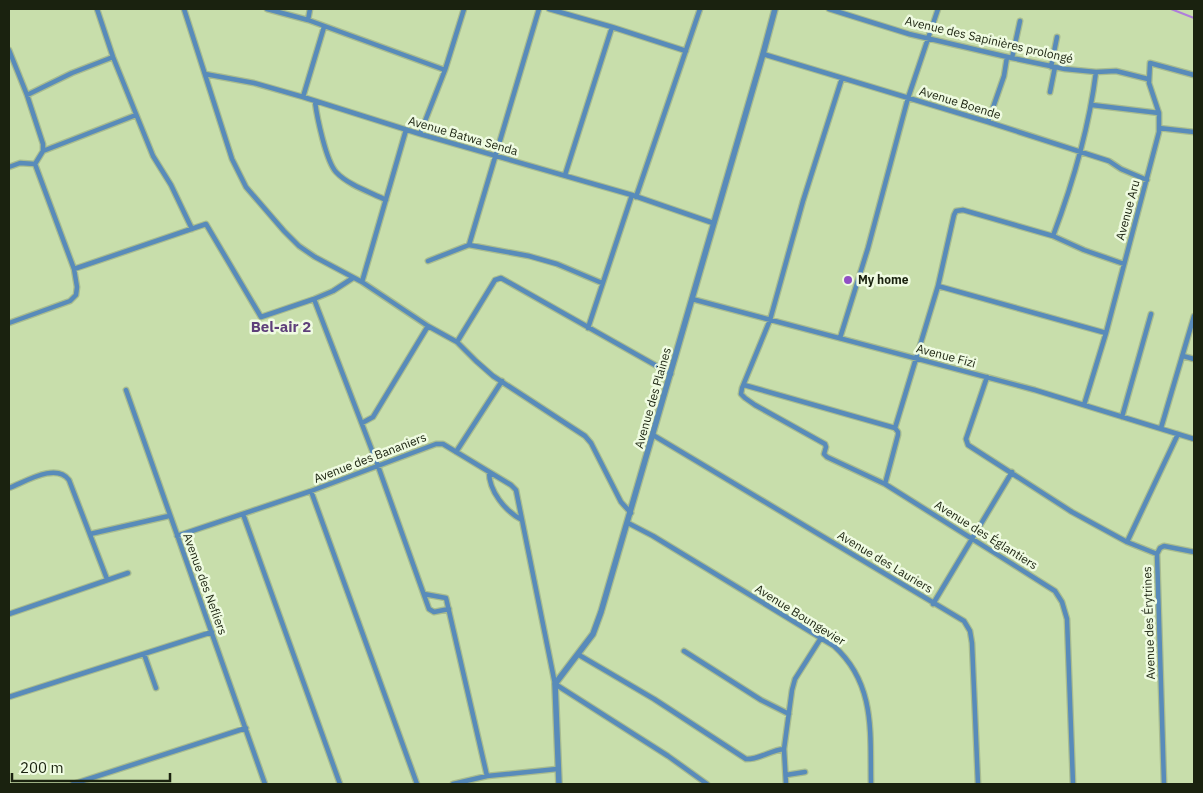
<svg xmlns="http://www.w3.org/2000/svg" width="1203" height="793" viewBox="0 0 1203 793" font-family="'IBM Plex Sans',sans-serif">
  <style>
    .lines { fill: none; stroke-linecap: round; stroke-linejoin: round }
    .stream { stroke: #af7edb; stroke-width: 2 }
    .minor-casing { stroke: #a9bc8f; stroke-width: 7 }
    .tertiary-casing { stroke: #a9bc8f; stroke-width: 8 }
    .minor { stroke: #588bba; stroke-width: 4.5 }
    .tertiary { stroke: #588bba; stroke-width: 5.5 }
    .poi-dot { fill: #914fc5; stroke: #effbe1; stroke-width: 2 }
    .labels { text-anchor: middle; stroke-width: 5; stroke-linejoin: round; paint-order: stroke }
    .street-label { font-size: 12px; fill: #1a220f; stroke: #effbe1 }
    .poi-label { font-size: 12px; font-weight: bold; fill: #1a220f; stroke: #effbe1; text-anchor: start }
    .quarter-label { font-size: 15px; font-weight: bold; fill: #5e3f7a; stroke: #effbe1 }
  </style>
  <rect width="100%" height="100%" fill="#c8deab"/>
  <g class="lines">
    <path class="stream" d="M1171 9 1194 18"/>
    <g class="minor-casing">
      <path id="minor" d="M97 9 113 57 153 156 171 185 192 229
        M184 9 232 159 246 187 284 231 299 246 315 257 362 282 428 326 457 342 476 361 493 376 585 436 591 443 621 502 631 513
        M267 9 308 20 445 70
        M549 9 612 27 686 51
        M829 9 909 34 1012 58 1065 69 1096 72C1089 128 1073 183 1053 236
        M308 20 310 9
        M9 50 27 95 43 144V151L35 164
        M763 54 988 122 1109 161 1121 169 1147 180
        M1012 58 1020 21
        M1051 67 1057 37
        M1096 72 1116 71 1148 79
        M205 74 254 83 303 97 420 134 632 195 713 223
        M842 78 803 201 770 320 742 388 741 394 745 398 755 405 825 444 826 447 824 454 827 457 885 484 1055 591 1062 602 1067 619 1073 784
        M1050 92 1055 67
        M27 95 72 73 113 57
        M303 97 324 27
        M315 102C317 117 326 161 336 172 348 185 370 192 386 200
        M1092 105 1159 113
        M988 122 1004 76 1007 57
        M1159 128 1194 132
        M420 134 445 70 464 9
        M43 151 136 115
        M9 167 20 163 35 164
        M565 175 612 27
        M636 197 700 9
        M469 245 539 9
        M428 261 469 245 529 256 557 264 602 283
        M74 269 206 224 261 317 314 299 333 291 353 278
        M362 282 406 130
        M938 286 1106 333
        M314 299 378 466 429 609 434 612 449 609
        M692 299 1035 390 1194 439
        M9 323 70 301 76 295 77 287 74 269 35 164
        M588 328 632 195
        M840 338 868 248 908 98 938 9
        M457 342 495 280 501 278 671 374
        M1183 356 1194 359
        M987 377 967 436 966 439 968 445 1072 512 1127 542 1157 554
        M744 385 895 428
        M126 390 265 784
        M1084 405 1106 333 1159 132V113L1149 83 1150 63 1194 75
        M1122 417 1151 314
        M362 423 373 417 428 326
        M895 428 938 286 954 215 956 211 963 210 1053 236 1084 250 1124 264
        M1161 428 1194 316
        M653 435 964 621 970 631 972 643 978 784
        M456 452 502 381
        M489 472C489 491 505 511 522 520
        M885 484 898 435V432L895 428
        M9 488C25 482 56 462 69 480L107 579
        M311 491 417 784
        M243 514 340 784
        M628 523 653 536 834 646C876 684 870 733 871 784
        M90 534 169 516
        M177 536 311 491 436 444H443L511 485 516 490 555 684 668 756 707 784
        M1127 542 1178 434
        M424 594 446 598 487 776
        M933 604 1012 472
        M9 614 128 573
        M684 651 761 700 789 714
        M144 654 156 688
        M579 655 654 699 746 759C758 760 771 750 784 749
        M9 697 212 632
        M786 775 805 772
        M73 784 246 728
        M453 784 487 776 557 769
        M786 784 784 749 792 690 795 679 821 638
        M1164 784 1157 554 1160 548 1164 546 1194 552"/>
    </g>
    <g class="tertiary-casing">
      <path id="tertiary" d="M559 784 555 684 593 634 601 612 763 54 775 9"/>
    </g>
    <use href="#minor" class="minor"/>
    <use href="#tertiary" class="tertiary"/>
  </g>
  <circle class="poi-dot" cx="848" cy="280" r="5"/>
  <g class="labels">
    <g class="street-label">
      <text transform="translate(989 40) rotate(13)" y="4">Avenue des Sapinières prolongé</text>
      <text transform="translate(960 103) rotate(17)" y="4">Avenue Boende</text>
      <text transform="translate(463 136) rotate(16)" y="4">Avenue Batwa Senda</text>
      <text transform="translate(1128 210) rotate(-75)" y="4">Avenue Aru</text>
      <text transform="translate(946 356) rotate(15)" y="4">Avenue Fizi</text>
      <text transform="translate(653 398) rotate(-74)" y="4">Avenue des Plaines</text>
      <text transform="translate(370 458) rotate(-21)" y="4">Avenue des Bananiers</text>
      <text transform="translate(986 535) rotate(32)" y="4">Avenue des Églantiers</text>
      <text transform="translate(885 562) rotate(31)" y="4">Avenue des Lauriers</text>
      <text transform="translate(205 584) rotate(70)" y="4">Avenue des Nefliers</text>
      <text transform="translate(800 615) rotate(32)" y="4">Avenue Boungevier</text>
      <text transform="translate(1149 623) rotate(-92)" y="4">Avenue des Érytrines</text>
    </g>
    <g class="poi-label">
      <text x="858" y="284">My home</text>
    </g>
    <g class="quarter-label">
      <text x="281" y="332">Bel-air 2</text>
    </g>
  </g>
  <rect width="1203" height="793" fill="none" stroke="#1a220f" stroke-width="20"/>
  <path d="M12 773v8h158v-8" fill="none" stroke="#1a220f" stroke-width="2.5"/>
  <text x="20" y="773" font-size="15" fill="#1a220f" stroke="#effbe1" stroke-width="4" paint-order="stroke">200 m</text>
</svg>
